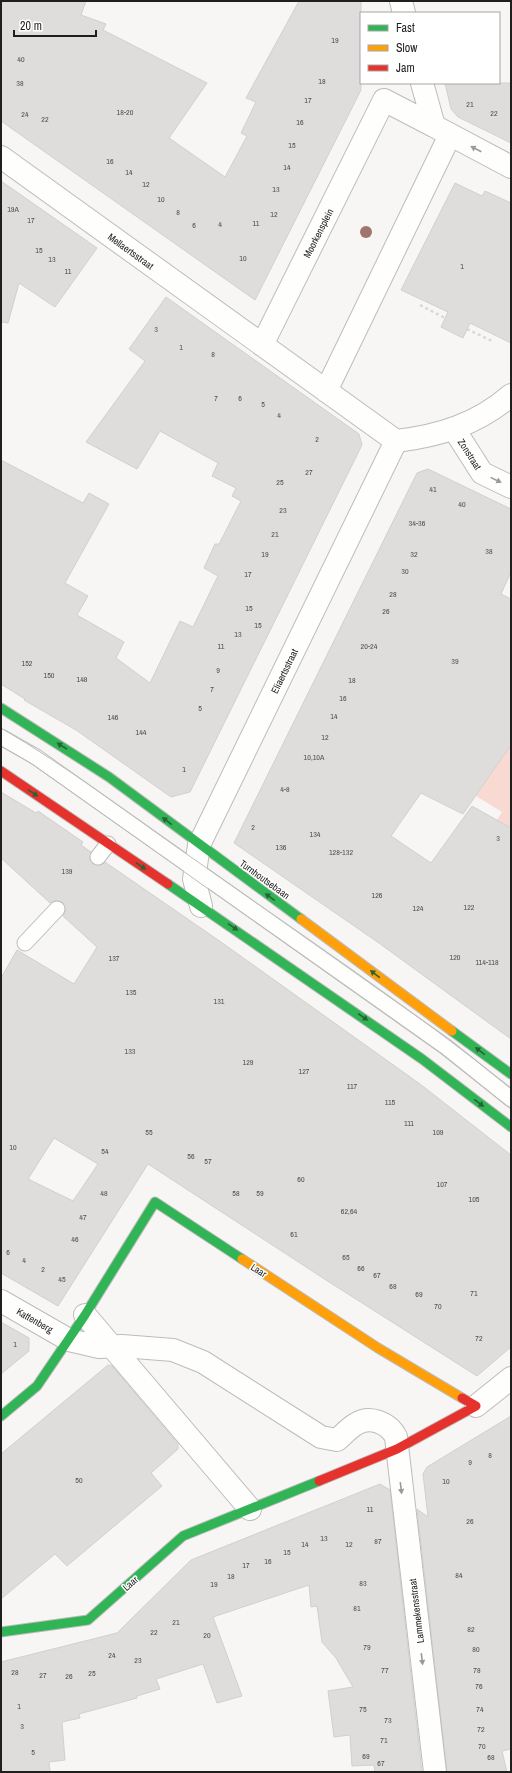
<svg xmlns="http://www.w3.org/2000/svg" width="512" height="1773" viewBox="0 0 512 1773" font-family="'Archivo Narrow',sans-serif">
  <style>
    .green { fill: #f9dad2 }
    .building { fill: #dedddc; stroke: #d2d0cf; fill-rule: evenodd }
    .lines { fill: none; stroke-linecap: round; stroke-linejoin: round }
    .lane-casing { stroke: #bdbcbb; stroke-width: 17 }
    .street-casing { stroke: #bdbcbb; stroke-width: 24 }
    .fast-casing { stroke: #bdbcbb; stroke-width: 11 }
    .slow-casing { stroke: #bdbcbb; stroke-width: 11 }
    .jam-casing { stroke: #bdbcbb; stroke-width: 11 }
    .path { stroke: #d9d8d8; stroke-width: 2.5; stroke-dasharray: 3 3; stroke-linecap: butt }
    .lane { stroke: #fefefd; stroke-width: 15 }
    .street { stroke: #fefefd; stroke-width: 22 }
    .fast { stroke: #30b455; stroke-width: 9 }
    .slow { stroke: #ff9f0a; stroke-width: 9 }
    .jam { stroke: #e5322d; stroke-width: 9 }
    .tram { stroke: #bdbdbd; stroke-width: 1 }
    .tree { fill: #a0756e }
    .oneway { fill: #9a9a99 }
    .oneway2 { fill: #276237 }
    .labels { text-anchor: middle; stroke-width: 3; stroke-linejoin: round; paint-order: stroke }
    .number-label { font-size: 8px; fill: #50504e }
    .street-label { font-size: 10px; fill: #201f1e; stroke: #fff }
  </style>
  <rect width="100%" height="100%" fill="#f8f6f4"/>
  <path class="green" d="M511 745V828L497 820 502 812 476 796Z"/>
  <path class="building" d="M1 1H86L81 15 106 24 103 30 207 83 169 138 225 177 247 136 241 133 256 102 246 98 299 1H361V90L255 300 1 121Z
    M445 83H511V143L458 117 451 109Z
    M1 181 97 248 55 307 19 283 8 323 1 322Z
    M455 183 482 196 485 191 511 203V343L470 323 463 338 441 327 448 312 401 290Z
    M166 297 359 434 362 445 190 792 171 797 76 730 24 700 25 699 1 684V460L83 503 89 493 109 504 65 583 88 596 77 615 124 642 116 658 150 683 180 621 193 627 218 576 204 568 215 544H219L241 501 232 496 236 488 212 476 218 463 160 431 137 469 86 442 145 361 129 349Z
    M428 469 511 509V572L501 594 511 599V745L463 814 421 793 391 836 431 863 472 806 511 828V1039L376 941 234 843 417 473Z
    M1 792 36 813 38 811 83 842 81 845 91 852 90 860 93 864 101 865 105 862 221 942 420 1084 511 1155V1347L477 1376 326 1280 148 1164 58 1306 1 1273V978L17 950 74 984 97 947 63 916 66 911 63 903 55 900 50 903 1 858ZM54 1138 98 1164 73 1201 28 1179Z
    M1 1322 29 1338V1351L1 1374Z
    M108 1365 112 1366 178 1444V1449L151 1473 162 1486 67 1566 55 1554 1 1599V1454Z
    M511 1416V1749L502 1751 507 1772H447L417 1509 428 1517 423 1474 427 1467Z
    M380 1484 390 1490 422 1772H375L374 1765 352 1766 350 1735 334 1737 328 1691 353 1687 336 1658 322 1642 317 1606 311 1607 309 1585 213 1617 242 1696 217 1703 203 1664 156 1679 160 1689 137 1696V1698L79 1714 80 1718 62 1722 65 1760 49 1762 50 1772H1V1662L117 1633 191 1560Z"/>
  <g class="lines">
    <g class="lane-casing">
      <path id="lane" d="M1 737 36 757 445 1046 511 1099
        M98 857 108 844
        M25 943 57 909"/>
    </g>
    <g class="street-casing">
      <path id="street" d="M401 1 404 13
        M422 83 434 126 511 167
        M1 157 396 441C439 436 478 424 511 395
        M262 345 384 100 434 126
        M326 391 450 135
        M454 429 482 473 511 487
        M201 906 194 879 199 845 396 441
        M1 1301 69 1340 99 1347 122 1346 173 1350 203 1362 321 1437 337 1440C343 1435 349 1428 356 1424 370 1415 389 1423 396 1437L435 1772
        M85 1315 250 1509
        M476 1406 511 1378"/>
    </g>
    <g class="fast-casing">
      <path id="fast" d="M1 708 109 777 301 919
        M168 884 422 1059 511 1127
        M452 1031 511 1074
        M1 1416 37 1386 85 1315 155 1202 242 1259
        M1 1632 88 1620 183 1536 319 1481"/>
    </g>
    <g class="slow-casing">
      <path id="slow" d="M301 919 452 1031
        M242 1259 378 1348 462 1398"/>
    </g>
    <g class="jam-casing">
      <path id="jam" d="M1 771 168 884
        M319 1481 397 1449 476 1406 462 1398"/>
    </g>
    <path class="path" d="M420 305 445 318
      M467 329 492 341"/>
    <use href="#lane" class="lane"/>
    <use href="#street" class="street"/>
    <use href="#fast" class="fast"/>
    <use href="#slow" class="slow"/>
    <use href="#jam" class="jam"/>
    <path class="tram" d="M1 728C70 768 133 817 198 862 303 936 411 1008 511 1088
      M1 746 32 764 440 1053 511 1109"/>
  </g>
  <circle class="tree" cx="366" cy="232" r="6"/>
  <defs><path id="oneway-solid" d="M-6-.8H1V-3.2L6.5 0L1 3.2V.8H-6Z"/></defs>
  <g class="oneway">
    <use href="#oneway-solid" transform="translate(476 149) rotate(-153)"/>
    <use href="#oneway-solid" transform="translate(496 480) rotate(26)"/>
    <use href="#oneway-solid" transform="translate(401 1488) rotate(83)"/>
    <use href="#oneway-solid" transform="translate(422 1659) rotate(83)"/>
  </g>
  <g class="oneway2">
    <use href="#oneway-solid" transform="translate(62 746) rotate(-148)"/>
    <use href="#oneway-solid" transform="translate(33 793) rotate(34)"/>
    <use href="#oneway-solid" transform="translate(167 821) rotate(-143)"/>
    <use href="#oneway-solid" transform="translate(141 866) rotate(34)"/>
    <use href="#oneway-solid" transform="translate(270 897) rotate(-144)"/>
    <use href="#oneway-solid" transform="translate(233 927) rotate(34)"/>
    <use href="#oneway-solid" transform="translate(375 974) rotate(-143)"/>
    <use href="#oneway-solid" transform="translate(363 1017) rotate(35)"/>
    <use href="#oneway-solid" transform="translate(480 1051) rotate(-143)"/>
    <use href="#oneway-solid" transform="translate(479 1103) rotate(37)"/>
  </g>
  <g class="labels">
    <g class="number-label">
      <text x="335" y="43">19</text>
      <text x="21" y="62">40</text>
      <text x="322" y="84">18</text>
      <text x="20" y="86">38</text>
      <text x="308" y="103">17</text>
      <text x="470" y="107">21</text>
      <text x="125" y="115">18-20</text>
      <text x="494" y="116">22</text>
      <text x="25" y="117">24</text>
      <text x="45" y="122">22</text>
      <text x="300" y="125">16</text>
      <text x="292" y="148">15</text>
      <text x="110" y="164">16</text>
      <text x="287" y="170">14</text>
      <text x="129" y="175">14</text>
      <text x="146" y="187">12</text>
      <text x="276" y="192">13</text>
      <text x="161" y="202">10</text>
      <text x="13" y="212">19A</text>
      <text x="178" y="215">8</text>
      <text x="274" y="217">12</text>
      <text x="31" y="223">17</text>
      <text x="256" y="226">11</text>
      <text x="220" y="227">4</text>
      <text x="194" y="228">6</text>
      <text x="39" y="253">15</text>
      <text x="243" y="261">10</text>
      <text x="52" y="262">13</text>
      <text x="462" y="269">1</text>
      <text x="68" y="274">11</text>
      <text x="156" y="332">3</text>
      <text x="181" y="350">1</text>
      <text x="213" y="357">8</text>
      <text x="216" y="401">7</text>
      <text x="240" y="401">6</text>
      <text x="263" y="407">5</text>
      <text x="279" y="418">4</text>
      <text x="317" y="442">2</text>
      <text x="309" y="475">27</text>
      <text x="280" y="485">25</text>
      <text x="433" y="492">41</text>
      <text x="462" y="507">40</text>
      <text x="283" y="513">23</text>
      <text x="417" y="526">34-36</text>
      <text x="275" y="537">21</text>
      <text x="489" y="554">38</text>
      <text x="265" y="557">19</text>
      <text x="414" y="557">32</text>
      <text x="405" y="574">30</text>
      <text x="248" y="577">17</text>
      <text x="393" y="597">28</text>
      <text x="249" y="611">15</text>
      <text x="386" y="614">26</text>
      <text x="258" y="628">15</text>
      <text x="238" y="637">13</text>
      <text x="221" y="649">11</text>
      <text x="369" y="649">20-24</text>
      <text x="455" y="664">39</text>
      <text x="27" y="666">152</text>
      <text x="218" y="673">9</text>
      <text x="49" y="678">150</text>
      <text x="82" y="682">148</text>
      <text x="352" y="683">18</text>
      <text x="212" y="692">7</text>
      <text x="343" y="701">16</text>
      <text x="200" y="711">5</text>
      <text x="334" y="719">14</text>
      <text x="113" y="720">146</text>
      <text x="141" y="735">144</text>
      <text x="325" y="740">12</text>
      <text x="314" y="760">10,10A</text>
      <text x="184" y="772">1</text>
      <text x="285" y="792">4-8</text>
      <text x="253" y="830">2</text>
      <text x="315" y="837">134</text>
      <text x="498" y="841">3</text>
      <text x="281" y="850">136</text>
      <text x="341" y="855">128-132</text>
      <text x="67" y="874">139</text>
      <text x="377" y="898">126</text>
      <text x="469" y="910">122</text>
      <text x="418" y="911">124</text>
      <text x="455" y="960">120</text>
      <text x="114" y="961">137</text>
      <text x="487" y="965">114-118</text>
      <text x="131" y="995">135</text>
      <text x="219" y="1004">131</text>
      <text x="130" y="1054">133</text>
      <text x="248" y="1065">129</text>
      <text x="304" y="1074">127</text>
      <text x="352" y="1089">117</text>
      <text x="390" y="1105">115</text>
      <text x="409" y="1126">111</text>
      <text x="149" y="1135">55</text>
      <text x="438" y="1135">109</text>
      <text x="13" y="1150">10</text>
      <text x="105" y="1154">54</text>
      <text x="191" y="1159">56</text>
      <text x="208" y="1164">57</text>
      <text x="301" y="1182">60</text>
      <text x="442" y="1187">107</text>
      <text x="104" y="1196">48</text>
      <text x="236" y="1196">58</text>
      <text x="260" y="1196">59</text>
      <text x="474" y="1202">105</text>
      <text x="349" y="1214">62,64</text>
      <text x="83" y="1220">47</text>
      <text x="294" y="1237">61</text>
      <text x="75" y="1242">46</text>
      <text x="8" y="1255">6</text>
      <text x="346" y="1260">65</text>
      <text x="24" y="1263">4</text>
      <text x="361" y="1271">66</text>
      <text x="43" y="1272">2</text>
      <text x="377" y="1278">67</text>
      <text x="62" y="1282">45</text>
      <text x="393" y="1289">68</text>
      <text x="474" y="1296">71</text>
      <text x="419" y="1297">69</text>
      <text x="438" y="1309">70</text>
      <text x="479" y="1341">72</text>
      <text x="15" y="1347">1</text>
      <text x="490" y="1458">8</text>
      <text x="470" y="1465">9</text>
      <text x="79" y="1483">50</text>
      <text x="446" y="1484">10</text>
      <text x="370" y="1512">11</text>
      <text x="470" y="1524">26</text>
      <text x="324" y="1541">13</text>
      <text x="378" y="1544">87</text>
      <text x="305" y="1547">14</text>
      <text x="349" y="1547">12</text>
      <text x="287" y="1555">15</text>
      <text x="268" y="1564">16</text>
      <text x="246" y="1568">17</text>
      <text x="459" y="1578">84</text>
      <text x="231" y="1579">18</text>
      <text x="363" y="1586">83</text>
      <text x="214" y="1587">19</text>
      <text x="357" y="1611">81</text>
      <text x="176" y="1625">21</text>
      <text x="471" y="1632">82</text>
      <text x="154" y="1635">22</text>
      <text x="207" y="1638">20</text>
      <text x="367" y="1650">79</text>
      <text x="476" y="1652">80</text>
      <text x="112" y="1658">24</text>
      <text x="138" y="1663">23</text>
      <text x="385" y="1673">77</text>
      <text x="477" y="1673">78</text>
      <text x="15" y="1675">28</text>
      <text x="92" y="1676">25</text>
      <text x="43" y="1678">27</text>
      <text x="69" y="1679">26</text>
      <text x="479" y="1689">76</text>
      <text x="19" y="1709">1</text>
      <text x="363" y="1712">75</text>
      <text x="480" y="1712">74</text>
      <text x="388" y="1723">73</text>
      <text x="22" y="1729">3</text>
      <text x="481" y="1732">72</text>
      <text x="384" y="1743">71</text>
      <text x="482" y="1749">70</text>
      <text x="33" y="1755">5</text>
      <text x="366" y="1759">69</text>
      <text x="491" y="1760">68</text>
      <text x="381" y="1766">67</text>
    </g>
    <g class="street-label">
      <text transform="translate(318 233) rotate(-63)" y="4">Moorkensplein</text>
      <text transform="translate(131 251) rotate(36)" y="4">Mellaertsstraat</text>
      <text transform="translate(470 454) rotate(57)" y="4">Zonstraat</text>
      <text transform="translate(284 671) rotate(-64)" y="4">Eliaertsstraat</text>
      <text transform="translate(265 879) rotate(36)" y="4">Turnhoutsebaan</text>
      <text transform="translate(259 1270) rotate(33)" y="4">Laar</text>
      <text transform="translate(35 1320) rotate(30)" y="4">Kattenberg</text>
      <text transform="translate(130 1583) rotate(-41)" y="4">Laar</text>
      <text transform="translate(416 1611) rotate(-97)" y="4">Lammekensstraat</text>
    </g>
  </g>
  <rect width="512" height="1773" fill="none" stroke="#201f1e" stroke-width="4"/>
  <rect x="360" y="12" width="140" height="72" fill="#ffffff" stroke="#a6a5a5"/>
  <rect x="368" y="25" width="20" height="6" fill="#30b455" stroke="#a6a5a5"/>
  <text x="396" y="32" font-size="12" fill="#201f1e">Fast</text>
  <rect x="368" y="45" width="20" height="6" fill="#ff9f0a" stroke="#a6a5a5"/>
  <text x="396" y="52" font-size="12" fill="#201f1e">Slow</text>
  <rect x="368" y="65" width="20" height="6" fill="#e5322d" stroke="#a6a5a5"/>
  <text x="396" y="72" font-size="12" fill="#201f1e">Jam</text>
  <path d="M14 30v6h82v-6" fill="none" stroke="#201f1e" stroke-width="2"/>
  <text x="20" y="30" font-size="12" fill="#201f1e" stroke="#ffffff" stroke-width="3" paint-order="stroke">20 m</text>
</svg>
